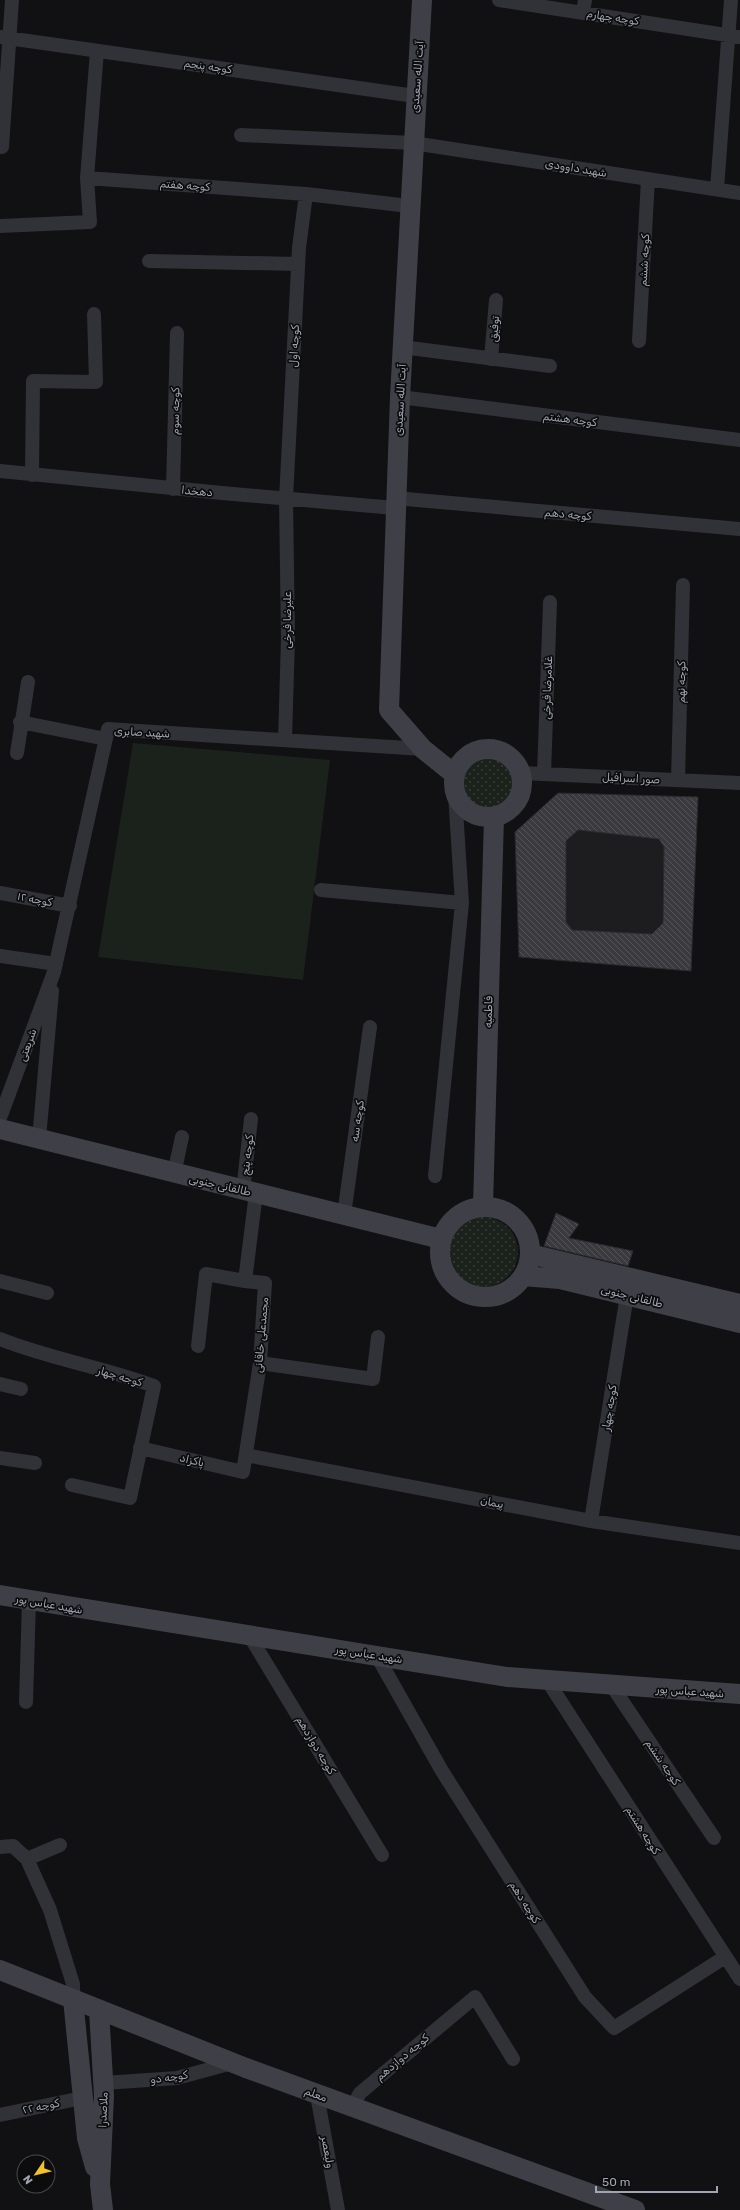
<svg xmlns="http://www.w3.org/2000/svg" width="740" height="2210" viewBox="0 0 740 2210" font-family="Rubik,Vazirmatn,sans-serif">
  <style>
    .built { fill: #1d1c1f }
    .grass { fill: url(#grass-dots) }
    .garden { fill: #1b221c }
    .building { fill: url(#building-back-hatch); stroke: #2b2a2e; fill-rule: evenodd }
    .lines { fill: none; stroke-linecap: round; stroke-linejoin: round }
    .street { stroke: #313237; stroke-width: 14 }
    .secondary { stroke: #3f4047; stroke-width: 20 }
    .labels { text-anchor: middle; stroke-width: 3.5; stroke-linejoin: round; paint-order: stroke }
    .street-label { font-size: 11px; fill: #a1a5b3; stroke: #0c0c0d }
  </style>
  <defs>
    <pattern id="grass-dots" width="8" height="8" patternUnits="userSpaceOnUse"><rect width="8" height="8" fill="#1b221c"/><path d="M2 2h.1M6 6h.1" fill="none" stroke="#393f3b" stroke-width="1.8" stroke-linecap="round"/></pattern>
    <pattern id="building-back-hatch" width="6" height="6" patternUnits="userSpaceOnUse"><rect width="6" height="6" fill="#3a3a3f"/><path d="M-1 5l2 2M0 0l6 6M5-1l2 2" fill="none" stroke="#535458"/></pattern>
  </defs>
  <rect width="100%" height="100%" fill="#111012"/>
  <path class="built" d="M558 793 698 797 691 971 519 957 515 832Z"/>
  <path class="grass" d="M463 783a25 25 0 1 1 50 0a25 25 0 1 1-50 0Z
    M448 1252a35 35 0 1 1 70 0a35 35 0 1 1-70 0Z"/>
  <path class="garden" d="M133 743 330 760 303 980 98 957Z"/>
  <path class="building" d="M558 793 698 797 691 971 519 957 515 832ZM578 830 659 839 664 847 663 923 652 934 572 930 566 922V841Z
    M556 1213 579 1224 569 1238 633 1251 628 1266 544 1246Z"/>
  <g class="lines">
    <path class="street" d="M499 0 740 37
      M583 12 585 0
      M0 37 415 96
      M97 51 87 178 306 194 409 206
      M241 135 413 143 740 193
      M2 147 12 0
      M717 189 731 0
      M0 226 90 222 87 178
      M149 261 298 264
      M639 341 648 179
      M402 347 550 366
      M491 359 496 300
      M400 397 740 440
      M0 471 222 493 395 508
      M32 475 33 381 96 382 94 314
      M173 489 177 333
      M395 498 740 529
      M20 722 106 739
      M285 740 288 638 286 499 299 248 306 194
      M17 753 28 682
      M521 773 740 783
      M544 774 550 602
      M678 780 683 585
      M321 890 462 903
      M0 893 70 906
      M0 956 56 964
      M0 1118 54 972 108 729 423 749
      M39 1139 52 991
      M174 1174 182 1137
      M435 1176 462 903 455 794
      M243 1191 251 1119
      M344 1215 370 1027
      M0 1281 47 1293
      M0 1339C50 1359 103 1367 154 1386L130 1498 72 1485
      M198 1346 206 1274 245 1281
      M260 1363 373 1379 378 1337
      M0 1384 21 1389
      M140 1448 243 1472 260 1363 265 1283 245 1281 256 1193
      M246 1455 591 1521 740 1543
      M0 1458 35 1463
      M591 1521 627 1295
      M249 1635 382 1855
      M377 1656 442 1771 585 1997 614 2028 725 1957
      M547 1680 740 1979
      M612 1686 714 1838
      M26 1702 29 1601
      M0 1847 13 1846 27 1859 50 1910 73 1984V1999
      M27 1859 60 1845
      M104 2083 177 2078 232 2063
      M317 2095 338 2210
      M352 2108 360 2093 475 1997 513 2059
      M0 2115 82 2098"/>
    <path class="secondary" d="M422 0 400 397 389 710 423 749 454 774
      M454 783a34 34 0 1 1 68 0a34 34 0 1 1-68 0Z
      M0 1129 441 1239
      M483 1206 494 817
      M440 1252a45 45 0 1 1 90 0a45 45 0 1 1-90 0Z
      M530 1254 740 1304
      M523 1276 560 1279 740 1323
      M0 1595 507 1677 740 1694
      M0 1970 246 2068 635 2210
      M73 1999 87 2138 95 2167
      M99 2010 104 2096 100 2184 103 2210"/>
  </g>
  <g class="labels">
    <g class="street-label">
      <text transform="translate(613 17) rotate(9)" y="4">کوچه چهارم</text>
      <text transform="translate(208 66) rotate(8)" y="4">کوچه پنجم</text>
      <text transform="translate(417 77) rotate(-86)" y="4">آیت الله سعیدی</text>
      <text transform="translate(576 168) rotate(9)" y="4">شهید داوودی</text>
      <text transform="translate(185 185) rotate(4)" y="4">کوچه هفتم</text>
      <text transform="translate(644 260) rotate(-87)" y="4">کوچه ششم</text>
      <text transform="translate(494 329) rotate(-86)" y="4">توفیق</text>
      <text transform="translate(294 346) rotate(-87)" y="4">کوچه اول</text>
      <text transform="translate(400 400) rotate(-87)" y="4">آیت الله سعیدی</text>
      <text transform="translate(175 411) rotate(-89)" y="4">کوچه سوم</text>
      <text transform="translate(570 419) rotate(7)" y="4">کوچه هشتم</text>
      <text transform="translate(197 491) rotate(5)" y="4">دهخدا</text>
      <text transform="translate(568 514) rotate(5)" y="4">کوچه دهم</text>
      <text transform="translate(287 620) rotate(-90)" y="4">علیرضا فرخی</text>
      <text transform="translate(681 682) rotate(-89)" y="4">کوچه نهم</text>
      <text transform="translate(547 688) rotate(-88)" y="4">غلامرضا فرخی</text>
      <text transform="translate(142 732) rotate(3)" y="4">شهید صابری</text>
      <text transform="translate(631 778) rotate(3)" y="4">صور اسرافیل</text>
      <text transform="translate(35 899) rotate(11)" y="4">کوچه ۱۲</text>
      <text transform="translate(488 1012) rotate(-88)" y="4">فاطمیه</text>
      <text transform="translate(27 1045) rotate(-70)" y="4">شریعتی</text>
      <text transform="translate(357 1121) rotate(-82)" y="4">کوچه سه</text>
      <text transform="translate(247 1155) rotate(-83)" y="4">کوچه پنج</text>
      <text transform="translate(220 1185) rotate(13)" y="4">طالقانی جنوبی</text>
      <text transform="translate(632 1296) rotate(14)" y="4">طالقانی جنوبی</text>
      <text transform="translate(261 1335) rotate(-85)" y="4">مجمدعلی خاقانی</text>
      <text transform="translate(120 1376) rotate(16)" y="4">کوجه چهار</text>
      <text transform="translate(609 1408) rotate(-81)" y="4">کوچه چهار</text>
      <text transform="translate(192 1460) rotate(13)" y="4">پاکزاد</text>
      <text transform="translate(492 1502) rotate(11)" y="4">پیمان</text>
      <text transform="translate(49 1604) rotate(10)" y="4">شهید عباس پور</text>
      <text transform="translate(369 1654) rotate(9)" y="4">شهید عباس پور</text>
      <text transform="translate(690 1691) rotate(4)" y="4">شهید عباس پور</text>
      <text transform="translate(316 1745) rotate(59)" y="4">کوچه دوازدهم</text>
      <text transform="translate(663 1762) rotate(56)" y="4">کوجه ششم</text>
      <text transform="translate(643 1830) rotate(58)" y="4">کوچه هشتم</text>
      <text transform="translate(525 1902) rotate(58)" y="4">کوچه دهم</text>
      <text transform="translate(402 2057) rotate(-40)" y="4">کوچه دوازدهم</text>
      <text transform="translate(169 2077) rotate(-8)" y="4">کوچه دو</text>
      <text transform="translate(316 2094) rotate(20)" y="4">معلم</text>
      <text transform="translate(41 2106) rotate(-11)" y="4">کوچه ۲۲</text>
      <text transform="translate(103 2110) rotate(-88)" y="4">ملاصدرا</text>
      <text transform="translate(328 2152) rotate(80)" y="4">ولیعصر</text>
    </g>
  </g>
  <g transform="translate(36 2174) rotate(235)"><circle r="19" fill="#0c0c0d" stroke="#48494f"/>
  <path d="M0-3L7 15L0 10L-7 15Z" fill="#f3c427"/>
  <text y="-6" font-size="11" font-weight="bold" text-anchor="middle" fill="#a1a5b3">N</text>
  </g>
  <path d="M596 2186v6h121v-6" fill="none" stroke="#a1a5b3" stroke-width="2"/>
  <text x="602" y="2186" font-size="12" fill="#a1a5b3" stroke="#0c0c0d" stroke-width="3" paint-order="stroke">50 m</text>
</svg>
